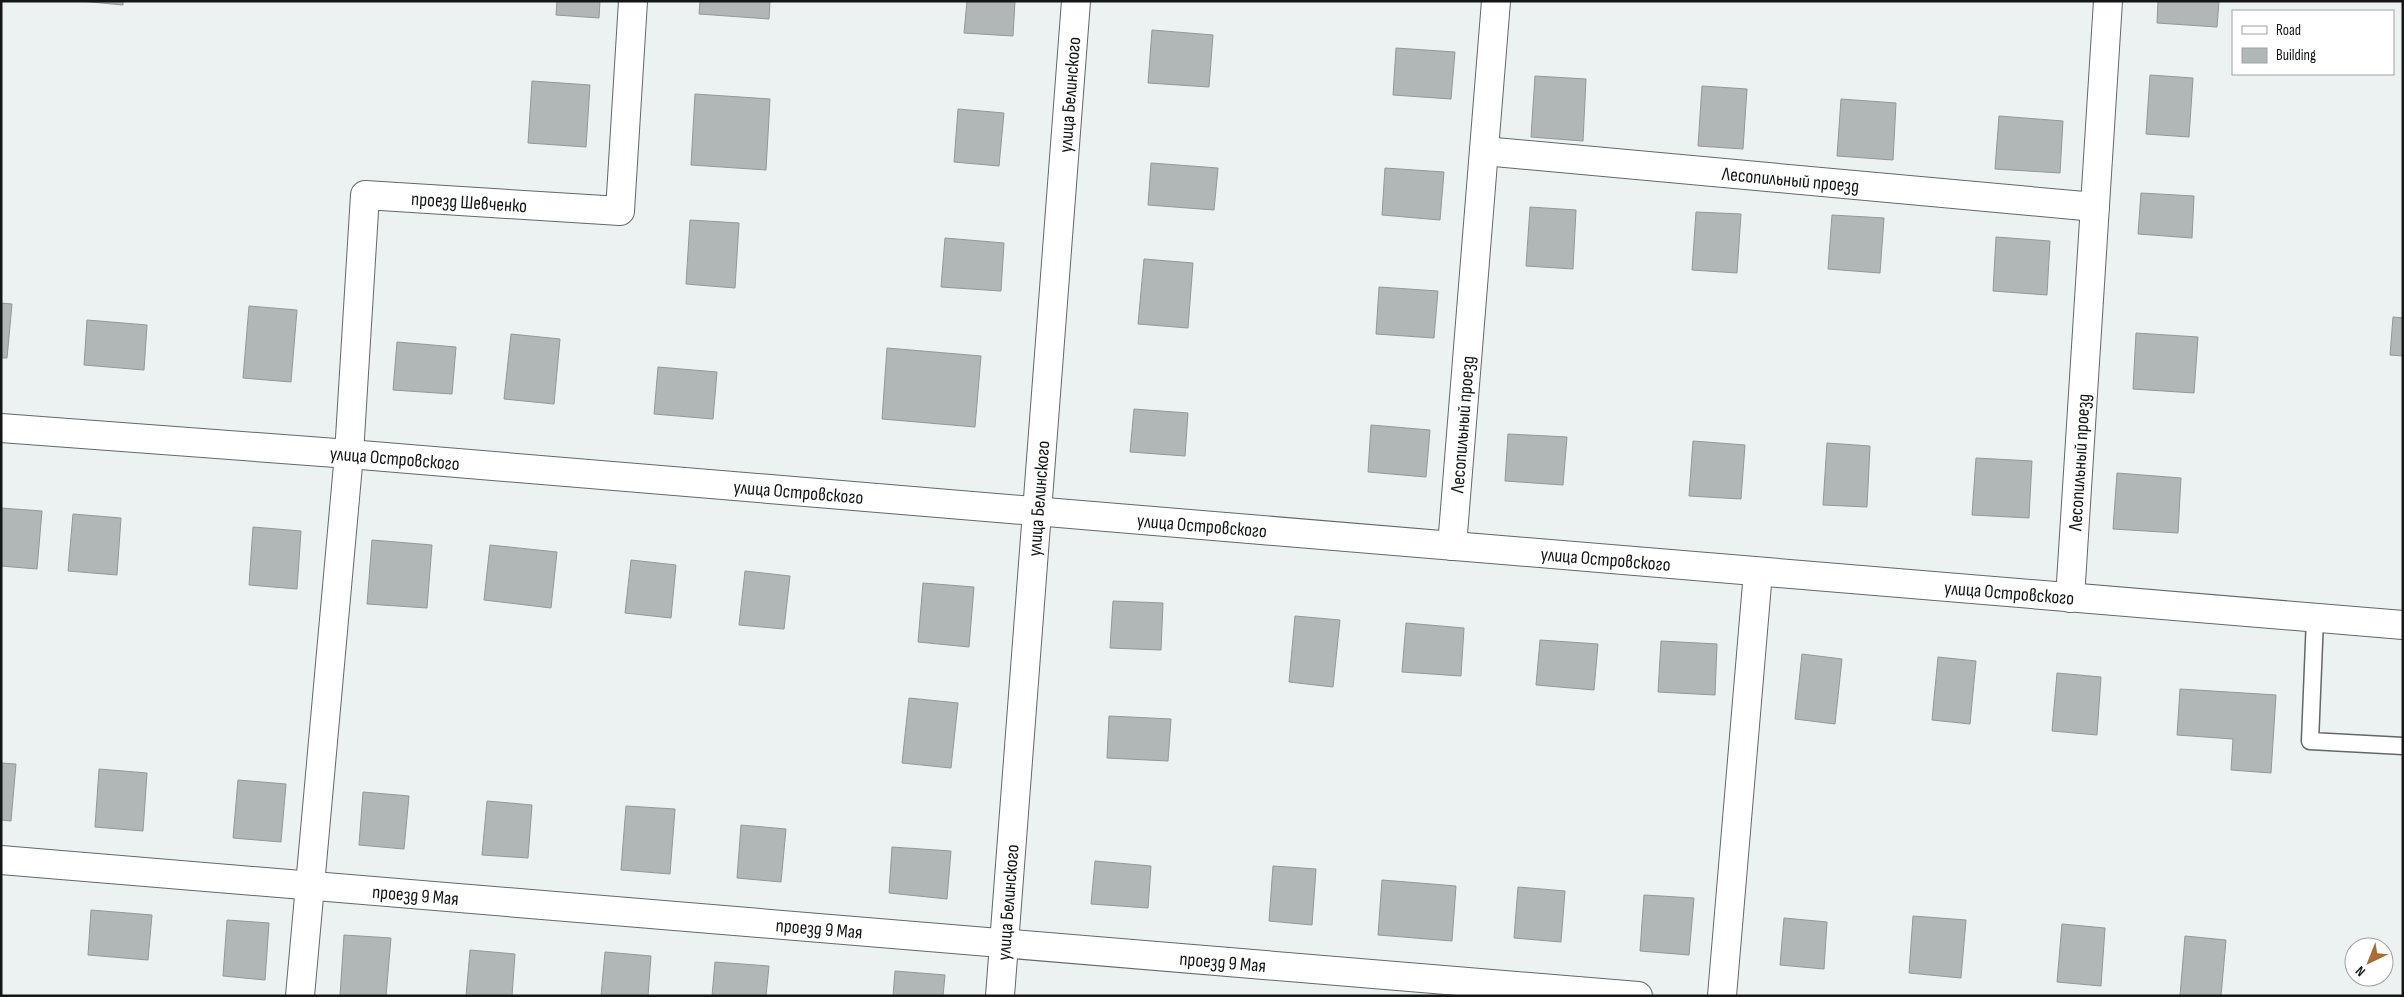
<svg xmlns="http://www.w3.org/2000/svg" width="2404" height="997" viewBox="0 0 2404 997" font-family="'Sofia Sans Condensed',sans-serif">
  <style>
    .building { fill: #b1b7b7; stroke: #929898 }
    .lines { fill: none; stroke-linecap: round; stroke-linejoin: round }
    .service-casing { stroke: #626868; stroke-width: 19 }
    .minor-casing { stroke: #626868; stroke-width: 30 }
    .service { stroke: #fff; stroke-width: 16 }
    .minor { stroke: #fff; stroke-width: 28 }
    .labels { text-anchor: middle; stroke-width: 4.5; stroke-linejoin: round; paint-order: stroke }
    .street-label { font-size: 19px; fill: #141616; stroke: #fff }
  </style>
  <rect width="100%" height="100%" fill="#ecf2f2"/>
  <path class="building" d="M80 1H123V5Z
    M557 1H600L599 18 556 15Z
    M700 1H770L769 19 699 14Z
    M967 1H1015L1013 36 964 33Z
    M2158 1H2219L2217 27 2157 23Z
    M1152 30 1213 35 1209 87 1148 83Z
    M1396 48 1455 52 1451 99 1393 95Z
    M2150 75 2193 78 2189 137 2146 134Z
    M1535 76 1586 79 1583 141 1531 137Z
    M532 81 590 85 586 147 528 143Z
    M1702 86 1747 89 1743 149 1698 146Z
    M695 94 770 99 766 170 691 165Z
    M1841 99 1896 103 1893 160 1837 156Z
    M958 109 1004 113 999 166 954 162Z
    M1999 116 2063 121 2060 173 1995 169Z
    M1151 163 1218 168 1214 210 1148 205Z
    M1385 168 1444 172 1440 220 1382 215Z
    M2141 193 2194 196 2192 238 2138 234Z
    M1530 207 1576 210 1573 269 1526 266Z
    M1696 212 1741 214 1737 273 1692 270Z
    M1832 215 1884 218 1880 273 1828 269Z
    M690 220 739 223 735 288 686 284Z
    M1996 237 2050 241 2047 295 1993 291Z
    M945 238 1004 243 1001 291 941 287Z
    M1144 259 1193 263 1188 328 1138 324Z
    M1379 287 1438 291 1434 338 1376 334Z
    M1 303 12 304 7 358H1Z
    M249 306 297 310 291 382 243 378Z
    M2393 317 2403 318V356L2390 355Z
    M87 320 147 325 144 370 84 365Z
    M2136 333 2198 337 2194 393 2133 389Z
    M511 334 560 339 554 404 504 399Z
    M397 342 456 347 452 394 393 390Z
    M887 348 981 356 975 427 882 419Z
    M658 367 717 372 713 419 654 414Z
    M1134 409 1188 413 1185 456 1130 452Z
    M1371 425 1430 430 1426 477 1368 472Z
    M1508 434 1567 437 1563 485 1505 481Z
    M1693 441 1745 445 1741 499 1689 496Z
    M1827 443 1870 446 1867 507 1823 505Z
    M1976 458 2032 461 2029 518 1972 515Z
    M2117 473 2181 478 2178 533 2113 529Z
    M1 508 42 511 37 569 1 566Z
    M73 514 121 518 117 575 68 571Z
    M253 527 301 531 297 589 249 585Z
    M372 540 432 545 427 608 367 604Z
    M490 545 557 552 551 608 484 600Z
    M631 560 676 565 671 618 625 613Z
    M745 571 790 576 784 629 739 625Z
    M923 583 974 587 969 647 918 642Z
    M1113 601 1163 603 1161 650 1110 648Z
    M1295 616 1340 620 1333 687 1289 682Z
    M1406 623 1464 628 1461 676 1402 672Z
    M1540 640 1598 644 1594 690 1536 685Z
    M1661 641 1717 644 1715 695 1658 692Z
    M1802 654 1842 659 1835 724 1795 719Z
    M1938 657 1976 661 1970 724 1932 720Z
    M2057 673 2101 677 2097 735 2052 731Z
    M2180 689 2276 695 2271 773 2231 770 2233 739 2177 735Z
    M909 698 958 703 951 768 902 763Z
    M1109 716 1171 719 1168 761 1107 758Z
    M1 763 16 764 11 821 1 820Z
    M99 769 147 773 143 831 95 827Z
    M238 780 286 784 281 842 233 838Z
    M363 792 409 796 404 849 359 845Z
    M487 801 532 805 528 858 482 855Z
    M626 806 675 809 670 874 621 870Z
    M741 825 786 829 781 882 737 878Z
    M892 847 951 851 947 899 889 893Z
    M1095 861 1151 866 1148 908 1091 904Z
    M1273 866 1316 869 1312 925 1269 921Z
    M1382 880 1456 886 1452 941 1378 935Z
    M1518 887 1565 891 1561 942 1514 938Z
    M1644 895 1694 898 1689 955 1640 951Z
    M91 910 152 915 148 960 88 955Z
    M1913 916 1966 920 1961 978 1909 973Z
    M1784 918 1827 922 1824 969 1780 965Z
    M227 920 269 923 265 980 223 976Z
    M2062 924 2105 928 2101 986 2057 982Z
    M344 935 391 938 386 996H340Z
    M2185 936 2226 940 2221 996H2180Z
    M470 950 515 954 512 996H466Z
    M605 952 651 956 648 996H601Z
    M715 962 769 966 766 996H712Z
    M895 971 945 975 943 996H893Z"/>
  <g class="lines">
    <g class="service-casing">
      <path id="service" d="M2315 618 2310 741 2403 746"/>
    </g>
    <g class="minor-casing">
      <g id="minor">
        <path id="s1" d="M1484 151 2095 207"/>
        <path id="s2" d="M1 428 349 454 2403 625"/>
        <path id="s3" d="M1452 546 1496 1"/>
        <path id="s4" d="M2070 598 2108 1"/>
        <path id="s5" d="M1 860 1638 996"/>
        <path id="s6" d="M300 996 349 454 365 195 620 211 633 1"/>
        <path id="s7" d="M1000 996 1076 1"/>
        <path d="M1722 996 1758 572"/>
      </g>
    </g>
    <use href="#service" class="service"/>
    <use href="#minor" class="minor"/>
  </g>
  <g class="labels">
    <g class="street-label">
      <text dy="7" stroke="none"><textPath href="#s7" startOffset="904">улица Белинского</textPath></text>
      <text dy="7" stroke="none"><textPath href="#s1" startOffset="308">Лесопильный проезд</textPath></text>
      <text dy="7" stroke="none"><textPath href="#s6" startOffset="908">проезд Шевченко</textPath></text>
      <text dy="7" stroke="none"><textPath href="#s3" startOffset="122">Лесопильный проезд</textPath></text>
      <text dy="7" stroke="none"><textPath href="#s2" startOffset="395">улица Островского</textPath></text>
      <text dy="7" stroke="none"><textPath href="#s4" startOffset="136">Лесопильный проезд</textPath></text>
      <text dy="7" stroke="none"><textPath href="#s2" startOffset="800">улица Островского</textPath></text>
      <text dy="7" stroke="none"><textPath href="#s7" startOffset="499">улица Белинского</textPath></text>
      <text dy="7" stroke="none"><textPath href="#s2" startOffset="1205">улица Островского</textPath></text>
      <text dy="7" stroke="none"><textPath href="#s2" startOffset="1610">улица Островского</textPath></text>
      <text dy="7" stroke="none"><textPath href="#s2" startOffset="2015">улица Островского</textPath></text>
      <text dy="7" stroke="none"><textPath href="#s5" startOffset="416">проезд 9 Мая</textPath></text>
      <text dy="7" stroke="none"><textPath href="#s7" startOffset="94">улица Белинского</textPath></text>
      <text dy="7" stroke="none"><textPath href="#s5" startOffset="821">проезд 9 Мая</textPath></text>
      <text dy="7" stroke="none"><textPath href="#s5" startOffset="1226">проезд 9 Мая</textPath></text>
    </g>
  </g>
  <rect width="2404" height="997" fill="none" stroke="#141616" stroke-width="5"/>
  <rect x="2232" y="10" width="162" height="65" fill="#ffffff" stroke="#a1a2a2"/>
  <rect x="2242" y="26" width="25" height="8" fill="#ffffff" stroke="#a1a2a2"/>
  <text x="2276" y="35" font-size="15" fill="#141616">Road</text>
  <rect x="2242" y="48" width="25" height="15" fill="#b1b7b7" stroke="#a1a2a2"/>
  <text x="2276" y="60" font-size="15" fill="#141616">Building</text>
  <g transform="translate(2369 962) rotate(223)"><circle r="24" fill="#ffffff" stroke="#a1a2a2"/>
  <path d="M0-4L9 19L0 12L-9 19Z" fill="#ab6b34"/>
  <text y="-8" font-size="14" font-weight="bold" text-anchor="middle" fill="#141616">N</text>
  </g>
</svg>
